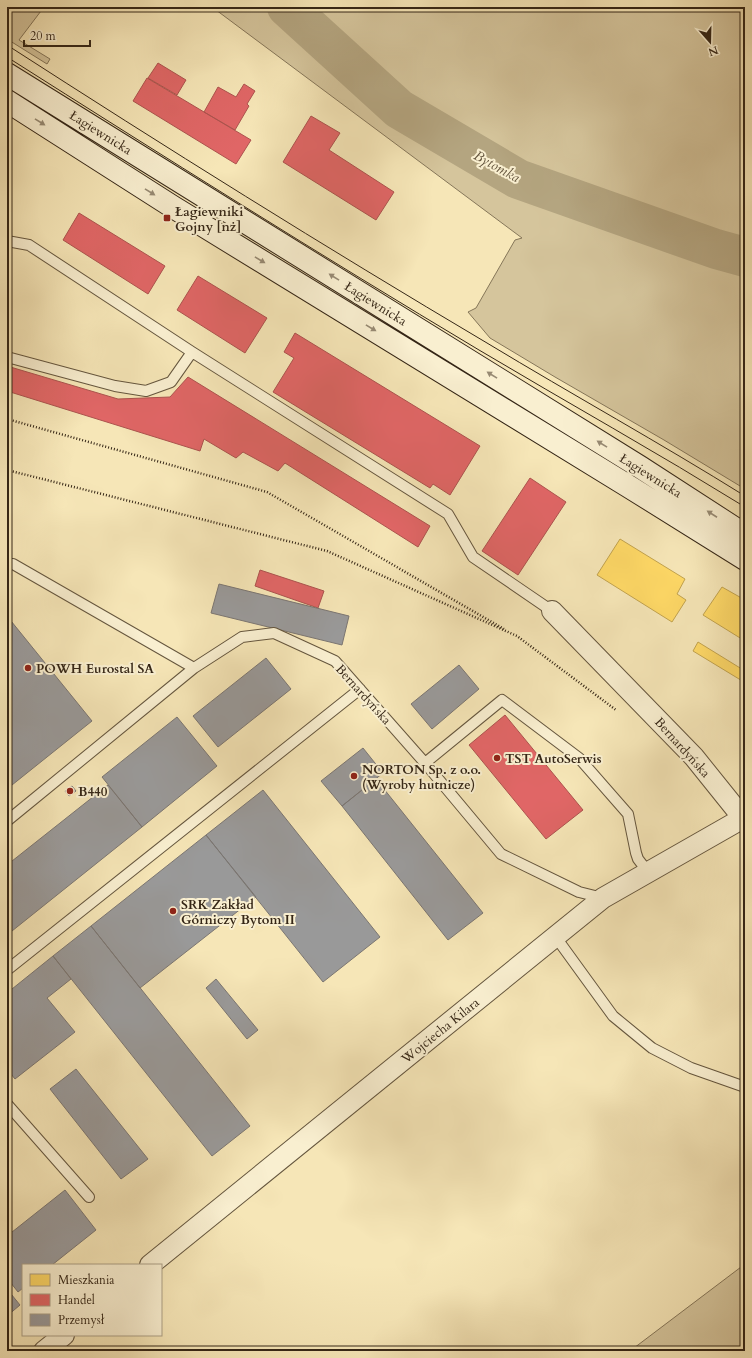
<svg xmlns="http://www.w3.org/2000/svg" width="752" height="1358" viewBox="0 0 752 1358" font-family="Cardo,serif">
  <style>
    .green { fill: #d5c59c; stroke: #857659 }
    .homes { fill: #ffd966; stroke: #c2a34e }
    .shops { fill: #e06666; stroke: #ad534e }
    .industry { fill: #999; stroke: #7b7672 }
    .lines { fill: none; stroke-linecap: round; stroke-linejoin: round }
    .river { stroke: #b4a580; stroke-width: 40 }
    .lane-casing { stroke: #65563e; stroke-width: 12 }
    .street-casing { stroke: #65563e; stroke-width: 22 }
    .secondary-casing { stroke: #352616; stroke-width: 24 }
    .path { stroke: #352616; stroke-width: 2.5; stroke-dasharray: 1 2; stroke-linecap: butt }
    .lane { stroke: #f9efd0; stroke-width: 10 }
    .street { stroke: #f9efd0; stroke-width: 20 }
    .secondary { stroke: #f9efd0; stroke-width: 22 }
    .tram { stroke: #352616; stroke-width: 1 }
    .oneway { fill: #978a73 }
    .poi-dot { fill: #8f2418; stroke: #f9efd0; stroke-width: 1.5 }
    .labels { text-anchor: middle; stroke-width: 4; stroke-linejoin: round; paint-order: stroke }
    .street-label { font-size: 13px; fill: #352616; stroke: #f9efd0 }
    .poi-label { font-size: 13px; font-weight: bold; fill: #352616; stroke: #f9efd0; text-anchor: start }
    .water-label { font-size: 14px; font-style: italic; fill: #61523b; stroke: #f9efd0 }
  </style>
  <rect width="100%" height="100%" fill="#f6e6b7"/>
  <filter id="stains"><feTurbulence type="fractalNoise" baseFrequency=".005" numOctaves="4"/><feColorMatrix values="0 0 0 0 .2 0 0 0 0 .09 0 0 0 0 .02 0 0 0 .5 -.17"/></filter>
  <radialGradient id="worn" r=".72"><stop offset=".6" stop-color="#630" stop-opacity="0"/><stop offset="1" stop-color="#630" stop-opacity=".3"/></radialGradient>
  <path class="green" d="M7 7H44L19 40 50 59 47 64 7 39Z
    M212 7H745V489L664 440 555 377 490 338 468 312 476 308 515 240 522 238Z
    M745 1264V1351H630Z"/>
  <path class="homes" d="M620 539 685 579 677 594 686 600 672 622 597 575Z
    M722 587 745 600V641L703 615Z
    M698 642 745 671 744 682 693 651Z"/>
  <path class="shops" d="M158 63 186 80 177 95 148 78Z
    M147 78 251 140 236 164 133 101Z
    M244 84 255 91 247 104 249 106 235 130 204 112 218 87 236 97Z
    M311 116 340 133 329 150 394 192 376 220 283 162Z
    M79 213 165 266 148 294 63 240Z
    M198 276 267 318 245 353 177 310Z
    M295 333 480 446 450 495 433 484 430 488 273 392 294 358 284 352Z
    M7 366 118 399 170 397 188 377 430 526 418 547 285 463 278 471 243 452 236 458 204 439 200 451 7 391Z
    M530 478 566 502 518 575 482 551Z
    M260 570 324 591 318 608 255 586Z
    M505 715 583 810 546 839 469 745Z"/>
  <path class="industry" d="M219 584 349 616 342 645 211 613Z
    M7 616 92 721 7 789Z
    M266 658 291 689 218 747 193 716Z
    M459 665 479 689 432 729 411 704Z
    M177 717 217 766 142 827 102 777Z
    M363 748 383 773 342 806 321 781Z
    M376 779 483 913 448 940 342 806Z
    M108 785 142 827 7 935V865Z
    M72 786 76 791 69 796 65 791Z
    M263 790 380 937 323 982 206 835Z
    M206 835 256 897 140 988 91 926Z
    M91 926 250 1126 212 1156 53 956Z
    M53 956 71 979 47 998 75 1032 15 1079 7 1069V993Z
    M216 979 258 1030 247 1039 206 988Z
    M76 1069 148 1159 121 1179 50 1089Z
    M65 1190 96 1230 52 1265H23V1288L18 1292 7 1278V1236Z
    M7 1289 20 1305 7 1316Z"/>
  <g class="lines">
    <path class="river" d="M287 7 399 109 518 179 716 249 745 257"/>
    <g class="lane-casing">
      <path id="lane" d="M7 241 29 245 192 352 448 514 473 557 552 611
        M7 357 115 386 146 391 171 382 192 352
        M7 564H13L194 668
        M425 763 502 700 579 758 628 814 636 853 638 859 648 872
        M7 821 194 668 242 637 274 633 335 661 425 763 501 854 579 892 603 898
        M555 936 613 1016 652 1048 691 1068 745 1087
        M7 970 360 689
        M7 1104 89 1197"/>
    </g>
    <g class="street-casing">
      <path id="street" d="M552 611 694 757 743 818
        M150 1265 603 898 745 817
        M44 1351 64 1335"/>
    </g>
    <g class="secondary-casing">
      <path id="secondary" d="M7 74 640 467 745 535
        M7 101 173 207 628 486 745 559"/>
    </g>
    <path class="path" d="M7 419 267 492 504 629
      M7 470 327 551 517 636 616 710"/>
    <use href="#lane" class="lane"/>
    <use href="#street" class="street"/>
    <use href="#secondary" class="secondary"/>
    <path class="tram" d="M7 45C165 147 325 247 487 343 573 395 660 443 745 496
      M7 57C163 156 320 255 479 350 568 403 658 453 745 507"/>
  </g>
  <defs><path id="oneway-solid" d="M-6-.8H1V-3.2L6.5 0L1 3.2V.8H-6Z"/></defs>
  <g class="oneway">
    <use href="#oneway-solid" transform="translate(40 122) rotate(32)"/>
    <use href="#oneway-solid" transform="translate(150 192) rotate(32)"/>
    <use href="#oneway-solid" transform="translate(260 260) rotate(31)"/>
    <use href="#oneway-solid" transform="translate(334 277) rotate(-148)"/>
    <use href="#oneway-solid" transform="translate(371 328) rotate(31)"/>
    <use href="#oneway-solid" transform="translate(492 375) rotate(-148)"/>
    <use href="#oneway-solid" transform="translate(602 444) rotate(-148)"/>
    <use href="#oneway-solid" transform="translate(712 514) rotate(-147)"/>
  </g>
  <g class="poi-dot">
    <rect x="163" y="214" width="8" height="8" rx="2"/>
    <circle cx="28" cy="668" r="4"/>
    <circle cx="497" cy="758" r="4"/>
    <circle cx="354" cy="776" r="4"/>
    <circle cx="70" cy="791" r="4"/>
    <circle cx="173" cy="911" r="4"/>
  </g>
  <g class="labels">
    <g class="street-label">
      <text transform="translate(101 132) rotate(32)" y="5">Łagiewnicka</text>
      <text transform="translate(376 303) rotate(32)" y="5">Łagiewnicka</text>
      <text transform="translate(651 475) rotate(32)" y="5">Łagiewnicka</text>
      <text transform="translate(364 694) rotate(48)" y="5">Bernardyńska</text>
      <text transform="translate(683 747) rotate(48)" y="5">Bernardyńska</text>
      <text transform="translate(440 1030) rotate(-39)" y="5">Wojciecha Kilara</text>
    </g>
    <g class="poi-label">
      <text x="175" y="216">Łagiewniki<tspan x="175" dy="15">Gojny [nż]</tspan></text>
      <text x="36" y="673">POWH Eurostal SA</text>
      <text x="505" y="763">TST AutoSerwis</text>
      <text x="362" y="774">NORTON Sp. z o.o.<tspan x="362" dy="15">(Wyroby hutnicze)</tspan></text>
      <text x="78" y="796">B440</text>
      <text x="181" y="909">SRK Zakład<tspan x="181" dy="15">Górniczy Bytom II</tspan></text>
    </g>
    <g class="water-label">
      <text transform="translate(497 166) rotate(29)" y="5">Bytomka</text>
    </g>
  </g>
  <rect width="752" height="1358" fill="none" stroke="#f6e6b7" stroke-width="24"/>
  <rect x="8" y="8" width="736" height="1342" fill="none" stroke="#352616" stroke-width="2"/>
  <rect x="12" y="12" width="728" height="1334" fill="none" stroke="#352616"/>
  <rect x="22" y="1264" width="140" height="72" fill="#f9efd0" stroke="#ab9f86"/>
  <rect x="30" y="1274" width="20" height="12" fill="#ffd966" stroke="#ab9f86"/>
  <text x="58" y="1284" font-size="12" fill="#352616">Mieszkania</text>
  <rect x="30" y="1294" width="20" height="12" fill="#e06666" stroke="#ab9f86"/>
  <text x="58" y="1304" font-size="12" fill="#352616">Handel</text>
  <rect x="30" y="1314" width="20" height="12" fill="#999999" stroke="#ab9f86"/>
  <text x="58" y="1324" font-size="12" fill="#352616">Przemysł</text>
  <g transform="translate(710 42) rotate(160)" stroke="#f9efd0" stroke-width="3" paint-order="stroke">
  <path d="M0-3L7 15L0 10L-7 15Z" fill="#352616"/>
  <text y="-6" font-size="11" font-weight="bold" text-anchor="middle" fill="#352616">N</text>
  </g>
  <path d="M24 40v6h66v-6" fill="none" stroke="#352616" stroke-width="2"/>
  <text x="30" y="40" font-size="12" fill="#352616" stroke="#f9efd0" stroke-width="3" paint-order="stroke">20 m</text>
  <rect width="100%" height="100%" filter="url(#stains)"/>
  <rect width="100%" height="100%" fill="url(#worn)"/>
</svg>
